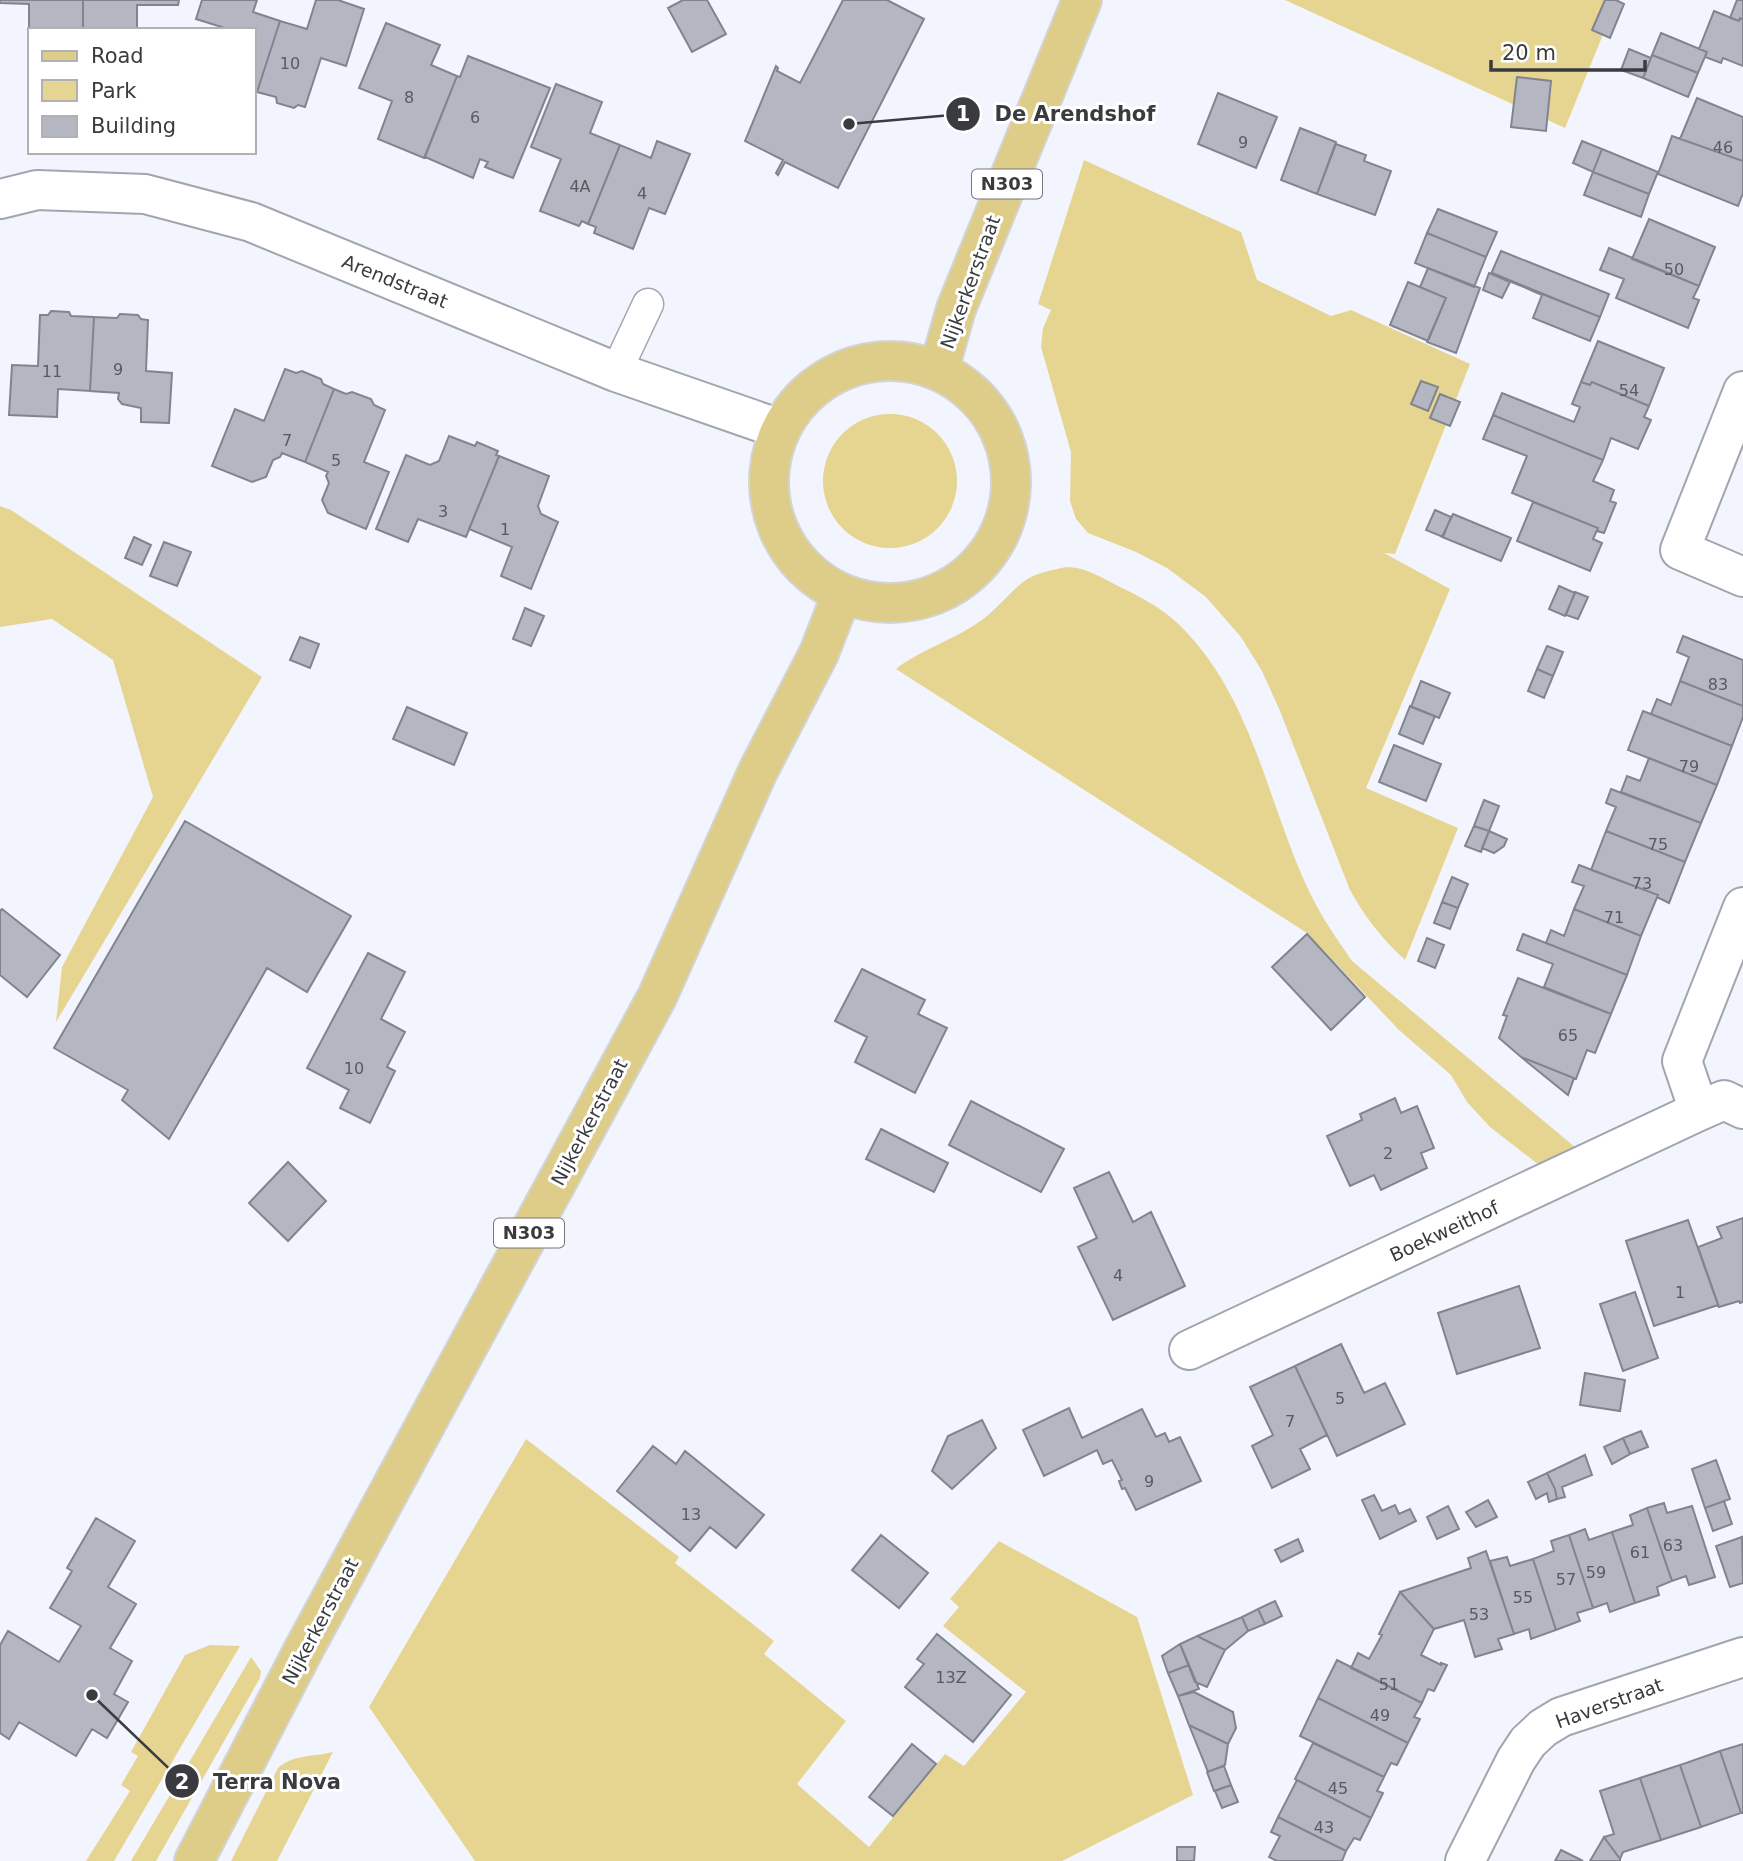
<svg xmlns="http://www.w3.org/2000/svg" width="1743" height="1861" viewBox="0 0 1743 1861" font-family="'DejaVu Sans',sans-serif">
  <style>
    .green { fill: #e6d491 }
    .building { fill: #b4b7c2; stroke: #81848e; stroke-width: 2 }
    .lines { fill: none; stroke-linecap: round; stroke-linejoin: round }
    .service-casing { stroke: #a2a5af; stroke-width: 33 }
    .minor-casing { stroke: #a2a5af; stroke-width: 42 }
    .primary-casing { stroke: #d3d4d5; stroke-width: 42 }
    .service { stroke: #fff; stroke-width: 30 }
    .minor { stroke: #fff; stroke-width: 38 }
    .primary { stroke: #ddcd88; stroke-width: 38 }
    .labels { text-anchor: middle; stroke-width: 6; stroke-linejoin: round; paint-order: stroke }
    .number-label { font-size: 16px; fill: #585a60 }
    .shield { fill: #fff; stroke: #747679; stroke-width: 2 }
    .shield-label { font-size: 18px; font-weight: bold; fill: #393b3f }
    .street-label { font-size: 19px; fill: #393b3f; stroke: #fff }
    .leader { fill: none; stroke: #393b3f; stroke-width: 2.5 }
    .callout-dot { fill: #393b3f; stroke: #fff; stroke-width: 2.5 }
    .mark-label { font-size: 21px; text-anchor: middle; font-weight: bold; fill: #fff }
    .callout-label { font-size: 21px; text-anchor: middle; font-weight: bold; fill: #393b3f; stroke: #fff; stroke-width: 6; stroke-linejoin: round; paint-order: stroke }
  </style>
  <rect width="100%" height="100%" fill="#f3f5fe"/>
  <path class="green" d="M1285 0H1617L1565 128Z
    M1084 160 1241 232 1257 280 1331 316 1351 310 1470 364 1395 554 1384 553 1450 589 1366 788 1458 828 1405 960C1382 939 1365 917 1350 890L1280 711 1262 671 1241 637 1206 597 1167 568 1136 552 1088 533 1076 519 1070 501 1071 452 1041 347 1043 328 1051 310 1038 304Z
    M823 481a67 67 0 1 1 134 0a67 67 0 1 1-134 0Z
    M0 506 11 510 262 677 56 1022 62 967 153 797 113 660 52 619 0 627Z
    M1066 567C1086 567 1102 578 1120 587 1139 596 1158 606 1174 620 1253 692 1266 802 1310 893 1322 918 1337 939 1352 961L1576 1148 1539 1165 1490 1127 1467 1102 1451 1075 1399 1030 1307 933 896 669C917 652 952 640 976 624 996 612 1010 590 1029 578 1040 572 1053 570 1066 567Z
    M526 1439 679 1557 675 1563 774 1641 764 1654 846 1721 797 1784 869 1847 945 1754 964 1766 1026 1692 943 1626 959 1607 950 1599 999 1541 1137 1617 1193 1795 1062 1861H475L369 1707Z
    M210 1645 240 1646 114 1861H86L130 1791 121 1785 138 1756 131 1752 185 1655Z
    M251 1657 261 1671 260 1678 156 1861H131Z
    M333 1752 277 1861H231L278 1768C294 1754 314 1757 333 1752Z"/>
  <path class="building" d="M0 0H83V30H30L29 64V4L0 3Z
    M83 0H179L178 5H137V30H83Z
    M202 0H257L253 12 280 21 257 92 254 91V30H224L225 28 196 19Z
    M316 0H338L364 9 346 66 321 58 305 107 298 105 294 108 277 103 276 97 257 92 280 21 307 29Z
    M683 0H707L726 34 692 52 668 8Z
    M843 0H887L924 19 838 188 785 162 778 175 776 173 783 160 745 141 776 66 778 68 777 71 800 83Z
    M1605 0H1616L1624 4 1610 38 1592 30Z
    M1737 0H1743V20L1740 18 1739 21 1730 18Z
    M1714 11 1739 21 1740 18 1743 20V66L1723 58 1721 63 1705 57 1707 52 1699 49Z
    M386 23 440 45 431 65 457 76 424 158 378 139 392 101 359 88Z
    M1661 33 1707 52 1698 73 1652 55Z
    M1629 49 1651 58 1643 78 1621 70Z
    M1652 55 1698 73 1688 97 1643 78Z
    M468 56 550 88 513 178 485 167 488 162 480 159 473 178 425 157 457 76 460 77Z
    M1517 77 1551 81 1546 131 1511 127Z
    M556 84 602 102 590 133 620 145 588 224 582 221 579 226 540 211 561 159 531 147Z
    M1218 93 1277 117 1256 168 1198 144Z
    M1697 98 1743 117V161L1680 139Z
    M1300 128 1336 142 1317 194 1281 180Z
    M1672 136 1743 161V193L1738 206 1658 174Z
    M657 141 690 154 665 214 649 208 633 249 594 233 596 227 588 224 620 145 651 158Z
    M1582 141 1602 149 1593 172 1573 163Z
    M1336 144 1366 155 1364 161 1391 171 1375 215 1317 194Z
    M1602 149 1658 172 1649 194 1593 172Z
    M1593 172 1649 194 1641 217 1584 195Z
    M1438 209 1497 232 1486 257 1427 233Z
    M1649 219 1715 247 1699 286 1632 259Z
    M1427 233 1486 257 1474 287 1415 263Z
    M1609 248 1699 286 1693 298 1699 300 1688 328 1616 298 1624 279 1600 270Z
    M1501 251 1609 294 1600 317 1491 274Z
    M1428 268 1480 288 1456 353 1427 342 1446 298 1420 287Z
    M1489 273 1510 282 1502 298 1483 290Z
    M1492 273 1600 317 1590 341 1533 318 1542 295Z
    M1408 282 1446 298 1428 341 1390 325Z
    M51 311 69 312 71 316 94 317 90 391 58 389 57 417 9 415 12 365 38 366 40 315H48Z
    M120 314 138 315 141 319 148 320 146 371 172 373 169 423 141 422V408L122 404 118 399 119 393 90 391 94 317 117 318Z
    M1598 341 1664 368 1649 406 1592 382 1590 385 1581 382Z
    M285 369 296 373 302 371 321 379 323 384 334 389 305 462 282 453 280 457 273 460 266 477 252 482 212 466 235 409 264 421Z
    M1421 381 1438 387 1428 411 1411 404Z
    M1581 382 1590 385 1592 382 1649 406 1644 417 1651 420 1638 449 1611 438 1603 460 1493 415 1502 393 1574 422 1580 407 1572 404Z
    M334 389 346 394 352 392 371 399 374 405 385 410 364 462 389 472 366 529 328 513 322 500 329 483 326 476 328 472 305 462Z
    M1440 394 1460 402 1450 426 1430 418Z
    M1493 415 1603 460 1593 481 1614 490 1610 501 1616 503 1604 533 1597 531 1598 528 1512 493 1527 456 1483 439Z
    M449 436 475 446 477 442 498 451 496 455 499 456 466 537 418 519 408 542 376 529 406 455 430 465 439 461Z
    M499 456 549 476 538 506 541 514 558 522 531 589 501 576 512 547 469 529Z
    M1533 502 1598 528 1593 539 1602 543 1590 571 1517 541Z
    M1435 510 1451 517 1443 537 1426 530Z
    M1453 514 1511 538 1501 561 1442 537Z
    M134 537 151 545 142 565 125 558Z
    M164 542 191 552 177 586 150 576Z
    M1559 586 1575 593 1565 616 1549 609Z
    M1575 592 1588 597 1578 619 1566 615Z
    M525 608 544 616 531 646 513 639Z
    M1683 636 1743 660V706L1680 681 1689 657 1677 652Z
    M300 637 319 644 310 668 290 660Z
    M1547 646 1563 652 1553 676 1537 669Z
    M1537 669 1553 676 1544 698 1528 691Z
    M1421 681 1450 693 1439 718 1411 707Z
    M1680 681 1743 706V717L1732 746 1651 714 1657 699 1671 705Z
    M1410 706 1435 716 1423 744 1399 734Z
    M407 707 467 733 454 765 393 739Z
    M1643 711 1732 746 1717 785 1628 750Z
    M1394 745 1441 764 1426 801 1379 782Z
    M1649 758 1717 785 1701 823 1621 792 1627 776 1640 781Z
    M1611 789 1701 823 1685 862 1606 831 1616 807 1606 803Z
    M1484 800 1499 806 1489 831 1474 826Z
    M185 821 351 916 307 992 267 968 169 1139 122 1100 128 1090 54 1048Z
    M1474 826 1489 831 1481 852 1465 846Z
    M1489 831 1507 839 1504 846 1494 853 1482 848Z
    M1606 831 1685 862 1669 903 1657 897 1658 895 1591 870Z
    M1579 865 1658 895 1641 936 1574 909 1584 886 1572 882Z
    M1452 877 1468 884 1458 908 1442 902Z
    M1442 902 1458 908 1450 929 1434 923Z
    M2 909 60 955 27 997 0 975V911Z
    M1574 909 1641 936 1627 975 1546 943 1551 930 1564 936Z
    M1307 934 1365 997 1331 1030 1272 967Z
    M1523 934 1627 975 1611 1014 1544 987 1553 964 1517 950Z
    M1427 938 1444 945 1435 968 1418 961Z
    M368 953 405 972 381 1019 405 1032 387 1067 395 1071 370 1123 340 1108 349 1090 307 1068Z
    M862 969 925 1000 918 1014 947 1028 915 1093 855 1062 867 1037 835 1021Z
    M1518 978 1611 1014 1595 1053 1587 1050 1576 1079 1521 1057 1499 1038 1507 1016 1503 1015Z
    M1521 1057 1574 1078 1568 1095Z
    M1395 1098 1401 1113 1417 1106 1434 1148 1421 1153 1427 1168 1381 1190 1374 1175 1350 1186 1327 1136 1362 1120 1360 1114Z
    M971 1101 1064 1149 1041 1192 949 1145Z
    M881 1129 948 1163 934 1192 866 1159Z
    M288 1162 326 1201 288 1241 249 1203Z
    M1109 1172 1133 1222 1151 1212 1185 1286 1113 1320 1078 1247 1097 1238 1074 1188Z
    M1743 1218V1302L1740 1303 1739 1301 1719 1307 1698 1247 1722 1238 1717 1227Z
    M1688 1220 1718 1305 1654 1326 1626 1241Z
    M1519 1286 1540 1348 1457 1374 1438 1313Z
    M1635 1292 1658 1358 1623 1371 1600 1304Z
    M1341 1344 1364 1393 1385 1383 1405 1424 1337 1456 1295 1366Z
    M1295 1366 1327 1435 1300 1449 1310 1469 1272 1488 1252 1446 1273 1435 1250 1387Z
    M1585 1373 1625 1380 1620 1411 1580 1405Z
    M1069 1408 1082 1438 1142 1409 1156 1437 1165 1433 1169 1442 1180 1437 1201 1481 1136 1510 1125 1488 1122 1489 1119 1481 1122 1480 1112 1460 1103 1464 1097 1450 1044 1476 1023 1430Z
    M982 1420 996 1448 952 1489 932 1471 948 1436Z
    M1641 1431 1648 1447 1630 1454 1623 1438Z
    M1623 1438 1630 1454 1612 1464 1604 1447Z
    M653 1446 676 1464 685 1451 764 1515 736 1548 710 1527 690 1551 617 1491Z
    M1585 1455 1592 1475 1562 1487 1565 1497 1557 1499 1555 1489 1547 1473Z
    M1716 1460 1730 1499 1705 1508 1692 1469Z
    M1547 1473 1555 1489 1557 1499 1549 1502 1547 1493 1536 1499 1528 1482Z
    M1374 1495 1382 1511 1395 1505 1399 1514 1410 1509 1416 1521 1380 1539 1362 1500Z
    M1488 1500 1497 1517 1476 1527 1466 1512Z
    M1724 1501 1732 1524 1713 1531 1705 1508Z
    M1664 1503 1667 1513 1692 1506 1715 1577 1689 1585 1686 1576 1672 1581 1647 1508Z
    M1448 1506 1459 1529 1437 1539 1427 1517Z
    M1647 1508 1672 1581 1657 1587 1659 1595 1635 1603 1612 1532 1633 1525 1630 1515Z
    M96 1518 135 1541 108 1587 136 1604 110 1648 132 1661 114 1694 128 1702 107 1738 92 1729 76 1756 19 1722 9 1739 0 1733V1645L8 1631 59 1662 81 1626 50 1608 72 1571 67 1568Z
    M1585 1529 1589 1540 1612 1532 1635 1603 1610 1612 1607 1603 1593 1608 1569 1535Z
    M881 1535 928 1573 899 1608 852 1570Z
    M1569 1535 1593 1608 1577 1613 1580 1621 1556 1630 1533 1559 1554 1551 1551 1541Z
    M1742 1537 1743 1583 1730 1587 1716 1546Z
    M1298 1539 1303 1551 1281 1562 1275 1550Z
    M1486 1551 1514 1634 1498 1639 1502 1649 1475 1657 1464 1620 1434 1629 1400 1592 1471 1568 1468 1558Z
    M1507 1557 1510 1566 1533 1559 1556 1630 1531 1639 1529 1629 1514 1634 1490 1561Z
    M1400 1592 1434 1629 1421 1655 1441 1665V1663L1447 1665 1434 1691 1428 1689 1422 1703 1351 1668 1358 1653 1369 1659 1382 1635 1379 1634Z
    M1275 1601 1282 1616 1265 1624 1258 1609Z
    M1258 1609 1265 1624 1248 1631 1242 1617Z
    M1242 1617 1248 1631 1225 1650 1197 1636Z
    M937 1634 1011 1695 973 1742 905 1687 924 1664 917 1659Z
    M1197 1636 1225 1650 1207 1687 1195 1682 1180 1644Z
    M1180 1644 1189 1665 1168 1673 1162 1656Z
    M1337 1660 1422 1703 1414 1717 1420 1719 1408 1743 1318 1698Z
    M1189 1665 1199 1689 1178 1696 1168 1673Z
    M1194 1692 1233 1712 1236 1728 1228 1744 1189 1725 1178 1696Z
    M1318 1698 1408 1743 1397 1765 1391 1763 1384 1777 1300 1736Z
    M1189 1725 1228 1744 1225 1765 1208 1772Z
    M1313 1743 1384 1777 1377 1791 1383 1793 1371 1818 1295 1779Z
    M912 1744 936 1764 893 1816 869 1797Z
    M1743 1744V1813H1741L1720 1751Z
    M1720 1751 1741 1813 1701 1827 1680 1765Z
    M1680 1765 1701 1827 1661 1840 1640 1778Z
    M1224 1766 1231 1785 1214 1791 1207 1772Z
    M1640 1778 1661 1840 1623 1852 1620 1859 1604 1837 1614 1834 1600 1791Z
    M1297 1780 1371 1818 1360 1840 1354 1838 1346 1851 1278 1817Z
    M1231 1785 1238 1802 1222 1808 1215 1791Z
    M1278 1817 1346 1851 1342 1861H1277L1269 1857 1280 1836 1271 1832Z
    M1604 1837 1620 1859V1861H1590Z
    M1177 1847H1195L1194 1861H1177Z
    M1561 1850 1583 1861H1555Z"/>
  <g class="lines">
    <g class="service-casing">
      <path id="service" d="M616 372 648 304"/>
    </g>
    <g class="minor-casing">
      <path id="minor" d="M0 199 37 190 145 194 251 222 616 372 780 429
        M1743 391 1680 550 1743 577
        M1743 907 1682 1061 1699 1111 1724 1100 1743 1109
        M1189 1350 1699 1111
        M1465 1861 1516 1760 1528 1742 1543 1728 1561 1717 1743 1657"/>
    </g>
    <g class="primary-casing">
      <path id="primary" d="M769 482a121 121 0 1 1 242 0a121 121 0 1 1-242 0Z
        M939 369 956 309 1082 0
        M194 1861 305 1647 657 997 758 771 819 653 842 594"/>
    </g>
    <use href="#service" class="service"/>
    <use href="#minor" class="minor"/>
    <use href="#primary" class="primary"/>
  </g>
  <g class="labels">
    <g class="number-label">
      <text x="290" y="69">10</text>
      <text x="409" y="103">8</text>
      <text x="475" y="123">6</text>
      <text x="1243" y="148">9</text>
      <text x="1723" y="153">46</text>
      <text x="580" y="192">4A</text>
      <text x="642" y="199">4</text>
      <text x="1674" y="275">50</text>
      <text x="118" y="375">9</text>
      <text x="52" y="377">11</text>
      <text x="1629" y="396">54</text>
      <text x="287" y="446">7</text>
      <text x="336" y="466">5</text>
      <text x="443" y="517">3</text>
      <text x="505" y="535">1</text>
      <text x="1718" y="690">83</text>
      <text x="1689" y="772">79</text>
      <text x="1658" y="850">75</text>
      <text x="1642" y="889">73</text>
      <text x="1614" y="923">71</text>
      <text x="1568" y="1041">65</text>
      <text x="354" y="1074">10</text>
      <text x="1388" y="1159">2</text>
      <text x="1118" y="1281">4</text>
      <text x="1680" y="1298">1</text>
      <text x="1340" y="1404">5</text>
      <text x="1290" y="1427">7</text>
      <text x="1149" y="1487">9</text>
      <text x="691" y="1520">13</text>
      <text x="1673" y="1551">63</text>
      <text x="1640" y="1558">61</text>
      <text x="1596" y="1578">59</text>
      <text x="1566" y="1585">57</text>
      <text x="1523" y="1603">55</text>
      <text x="1479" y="1620">53</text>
      <text x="951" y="1683">13Z</text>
      <text x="1389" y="1690">51</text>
      <text x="1380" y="1721">49</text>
      <text x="1338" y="1794">45</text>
      <text x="1324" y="1833">43</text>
    </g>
    <g class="shield">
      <rect x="972" y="169.5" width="70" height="29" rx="5"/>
      <rect x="494" y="1218.5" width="70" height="29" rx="5"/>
    </g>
    <g class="shield-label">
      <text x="1007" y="190">N303</text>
      <text x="529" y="1239">N303</text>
    </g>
    <g class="street-label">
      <text transform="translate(395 281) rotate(22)" y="7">Arendstraat</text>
      <text transform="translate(970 282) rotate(-70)" y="7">Nijkerkerstraat</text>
      <text transform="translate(589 1122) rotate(-62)" y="7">Nijkerkerstraat</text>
      <text transform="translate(1444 1231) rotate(-25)" y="7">Boekweithof</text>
      <text transform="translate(320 1621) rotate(-62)" y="7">Nijkerkerstraat</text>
      <text transform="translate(1609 1703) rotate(-20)" y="7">Haverstraat</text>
    </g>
  </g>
  <path class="leader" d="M849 124L963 114M92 1695L182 1781"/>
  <g class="callout-dot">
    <circle cx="849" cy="124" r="7"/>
    <circle cx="92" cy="1695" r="7"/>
    <circle cx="963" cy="114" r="18"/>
    <circle cx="182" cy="1781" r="18"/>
  </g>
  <g class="mark-label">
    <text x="963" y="121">1</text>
    <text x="182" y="1789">2</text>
  </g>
  <g class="callout-label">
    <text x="1075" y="121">De Arendshof</text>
    <text x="277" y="1789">Terra Nova</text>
  </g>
  <rect x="28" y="28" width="228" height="126" fill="#ffffff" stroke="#b0b1b2" stroke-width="2"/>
  <rect x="42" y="51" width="35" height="10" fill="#ddcd88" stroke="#b0b1b2" stroke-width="2"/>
  <text x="91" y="63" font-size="21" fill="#393b3f">Road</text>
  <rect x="42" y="80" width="35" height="21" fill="#e6d491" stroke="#b0b1b2" stroke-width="2"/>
  <text x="91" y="98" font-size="21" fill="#393b3f">Park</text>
  <rect x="42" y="116" width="35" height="21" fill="#b4b7c2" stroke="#b0b1b2" stroke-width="2"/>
  <text x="91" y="133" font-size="21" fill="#393b3f">Building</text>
  <path d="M1491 60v10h154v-10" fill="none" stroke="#393b3f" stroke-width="3.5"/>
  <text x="1502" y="60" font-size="21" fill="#393b3f" stroke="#ffffff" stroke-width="5" paint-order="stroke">20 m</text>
</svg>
